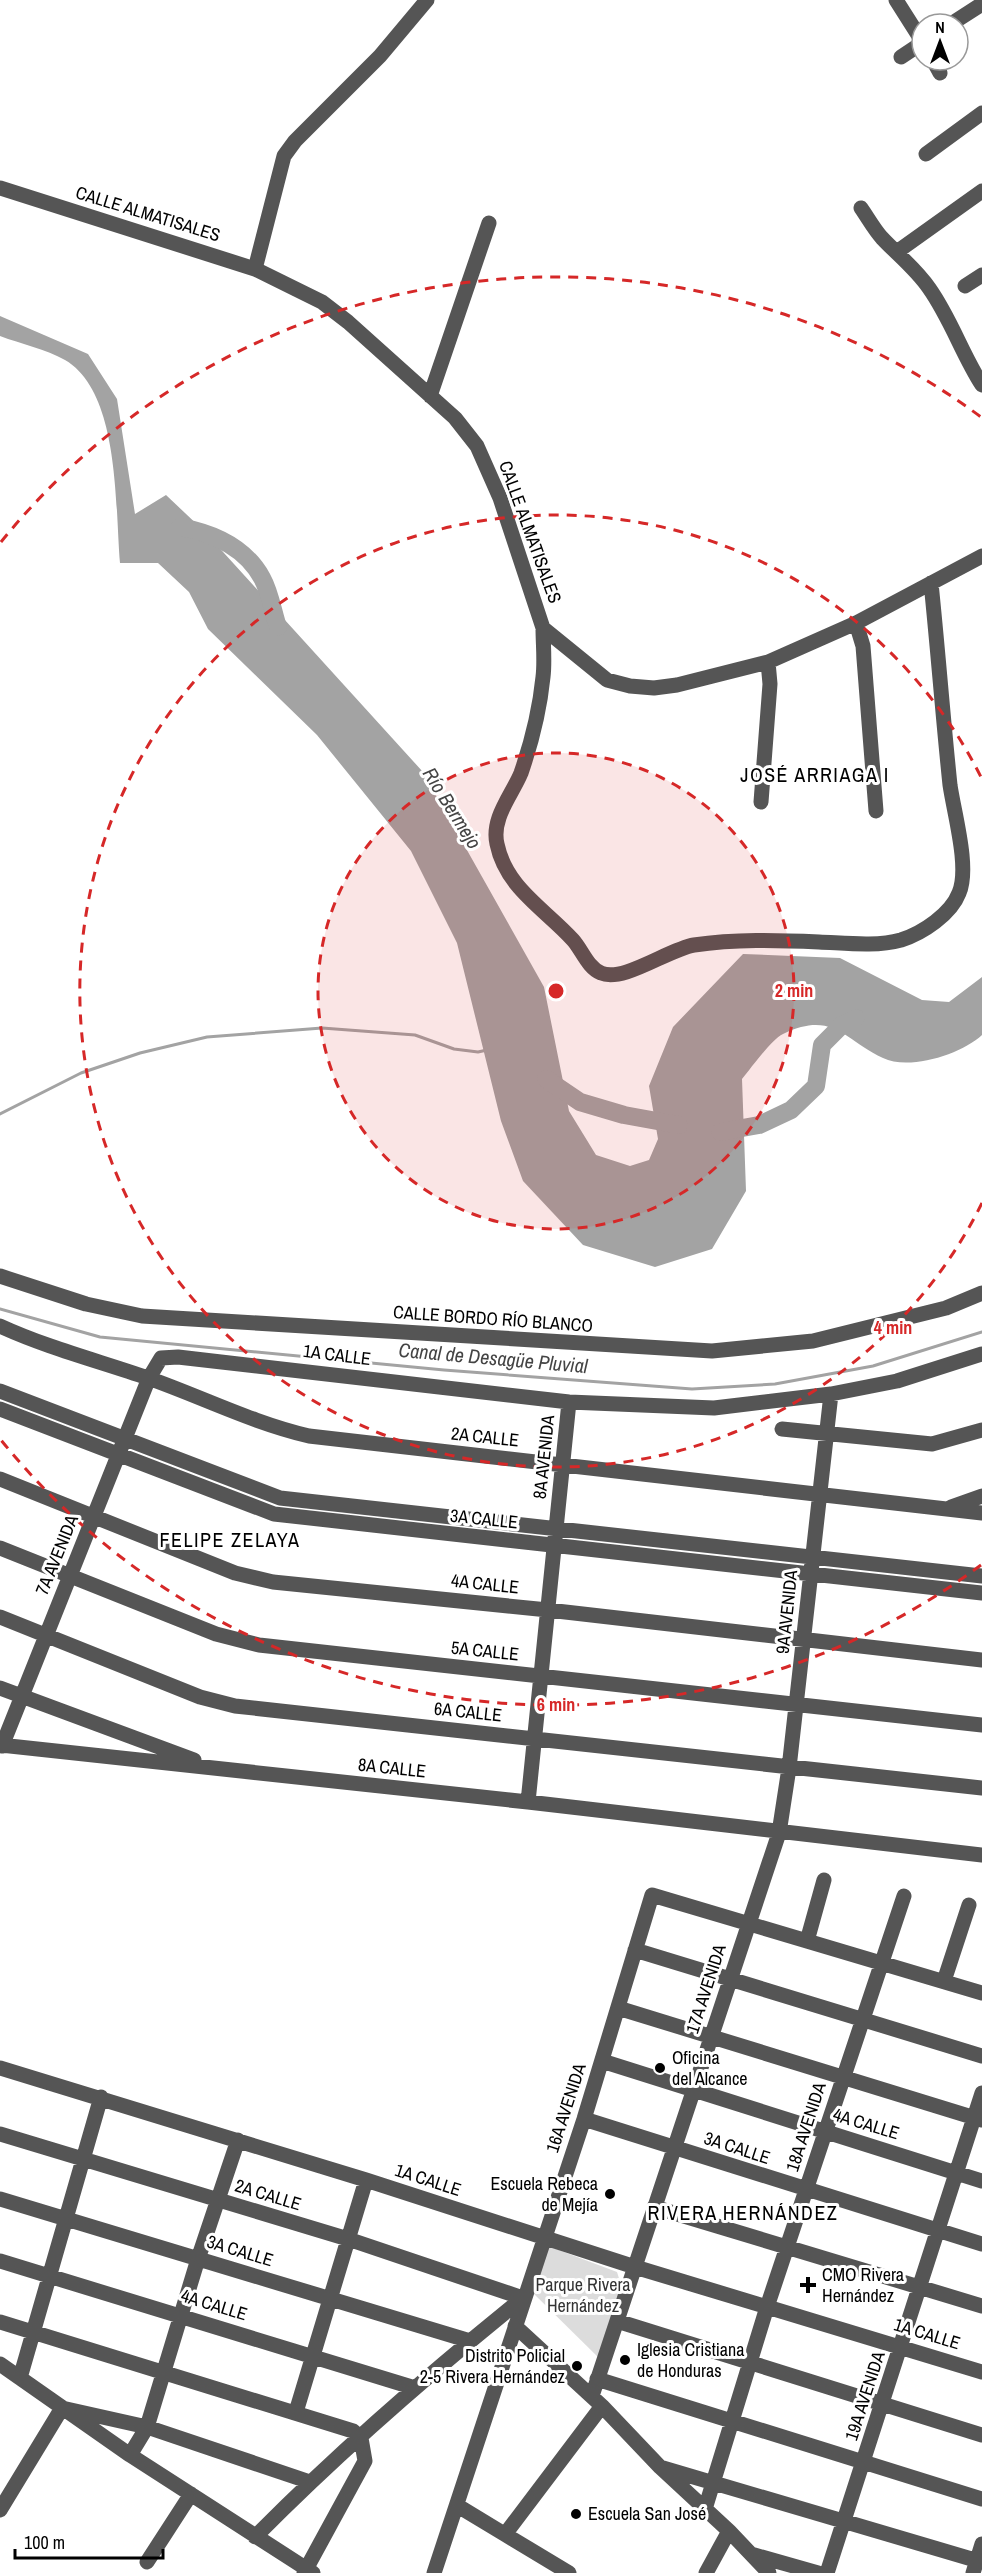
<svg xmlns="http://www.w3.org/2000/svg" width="982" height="2573" viewBox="0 0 982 2573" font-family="'Archivo Narrow',sans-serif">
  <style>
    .green { fill: #dcdcdc }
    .water { fill: #a3a3a3 }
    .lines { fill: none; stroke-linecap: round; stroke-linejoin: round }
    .stream { stroke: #a3a3a3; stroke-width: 3 }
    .river { stroke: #a3a3a3; stroke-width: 18 }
    .minor { stroke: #555; stroke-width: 15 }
    .ring { fill: none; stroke: #d62828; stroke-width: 3; stroke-dasharray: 10 8 }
    .poi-dot { fill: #000; stroke: #fff; stroke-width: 2 }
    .labels { text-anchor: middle; stroke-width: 6; stroke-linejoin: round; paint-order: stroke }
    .street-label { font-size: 18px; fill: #000; stroke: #fff }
    .poi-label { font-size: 18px; fill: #000; stroke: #fff; text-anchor: start }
    .park-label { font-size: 18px; fill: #333; stroke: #fff }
    .neighbourhood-label { font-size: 20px; letter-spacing: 1.5px; fill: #000; stroke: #fff }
    .water-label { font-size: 20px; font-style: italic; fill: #444; stroke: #fff }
    .centre { fill: #d62828; stroke: #fff; stroke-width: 3 }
    .ring-label { font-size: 18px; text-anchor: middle; font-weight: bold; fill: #d62828; stroke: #fff; stroke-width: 6; stroke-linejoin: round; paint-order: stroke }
  </style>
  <rect width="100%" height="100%" fill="#fff"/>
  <path class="green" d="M548 2246 617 2272 622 2288 601 2360 532 2292Z"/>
  <path class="water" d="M0 316 88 354 117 399 135 514 166 495 204 531 423 772 544 987 569 1111 596 1155 630 1166 649 1160 658 1139 649 1086 673 1027 743 954 840 958 922 1000 949 1002 982 977V1035C962 1054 909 1071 883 1058 844 1040 833 1010 783 1034 771 1040 752 1067 742 1079L746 1191 712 1249 655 1267 583 1245 523 1181 501 1121 457 943 411 851 317 735 208 629 189 592 158 563H120C115 506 120 392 65 360 46 349 21 344 0 336Z"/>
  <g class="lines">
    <path class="stream" d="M0 1114 81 1073 140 1053 207 1037 322 1028 415 1035 454 1049 478 1052 487 1050
      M0 1309 100 1337 444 1370 692 1389 775 1384 873 1366 982 1332"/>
    <path class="river" d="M180 527C213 533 245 547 262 578 270 592 273 612 278 627
      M546 1079 580 1102 624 1115 679 1125
      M720 1132 759 1125 791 1110 816 1086 822 1045 842 1025 856 1018"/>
    <path class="minor" d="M896 0 922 41
      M951 24 982 4
      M901 57 922 43
      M933 60 940 73
      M926 154 982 113
      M0 188 255 269 322 302 348 322 455 418 477 446 500 498 543 628 607 680 630 686 654 688 677 685 768 662 856 623 982 556
      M861 208C868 218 874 229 882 238 898 255 916 269 929 288 951 319 962 354 982 385
      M898 251 982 191
      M255 269 284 156 295 141 380 56 427 0
      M965 286 982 275
      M430 396 489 223
      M856 623 863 646 876 811
      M543 628C543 644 545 661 543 677 540 707 531 744 521 773 512 795 491 818 497 844 506 888 545 909 573 940 582 950 588 968 601 973 623 983 669 949 694 945 735 939 777 940 819 942 845 943 876 947 901 940 923 933 951 914 959 893 970 868 954 813 950 785 943 718 938 651 931 583
      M761 802 770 684 768 662
      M0 1276 86 1304 142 1316 712 1351 813 1341 946 1308 982 1293
      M0 1326C48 1348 99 1361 148 1378 202 1397 253 1423 309 1436L982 1513
      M0 1391 280 1498 982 1576
      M0 1409 274 1514 982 1593
      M782 1429 932 1444 982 1430
      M0 1479 235 1573 273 1582 548 1610 982 1660
      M951 1507 982 1496
      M0 1548 216 1634 259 1645 982 1725
      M0 1617 200 1697 235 1706 982 1788
      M0 1688 194 1760
      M0 1745 528 1802 982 1855
      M2 1746 149 1378 161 1358 178 1357 569 1402 714 1408 831 1394 897 1381 982 1354
      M528 1802 569 1402
      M807 1941 824 1880
      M635 1950 982 2056
      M944 1981 969 1905
      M618 2008 982 2120
      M602 2061 982 2181
      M0 2068 366 2180 635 2267 982 2372
      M584 2119 982 2244
      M0 2134 348 2239 523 2298
      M0 2199 470 2341
      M654 2207 982 2306
      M0 2261 415 2388
      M617 2321 982 2435
      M0 2322 353 2431 361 2438 365 2461 304 2573
      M515 2326 602 2406 660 2467 729 2531 769 2573
      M0 2364 130 2455 313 2573
      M20 2378 101 2097
      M597 2379 982 2499
      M592 2396 779 1833 789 1768 831 1394
      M296 2412 366 2180
      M130 2455 147 2427 198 2259 238 2140
      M663 2468 982 2562
      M458 2506 569 2573
      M705 2509 767 2307 904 1896
      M0 2510 62 2408 147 2427 310 2482
      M506 2533 602 2406
      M255 2537C339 2452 430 2373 523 2298
      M751 2554 818 2573
      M147 2562 191 2494
      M434 2573 584 2119 652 1895 982 1993
      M706 2573 729 2531
      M827 2573 982 2093
      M973 2573 982 2544"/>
  </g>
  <circle cx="556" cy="991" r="238" fill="#d62828" fill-opacity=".12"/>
  <g class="ring">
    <circle cx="556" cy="991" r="238"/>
    <path d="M982 1203A476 476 0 1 1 982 779"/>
    <path d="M981 1565A714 714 0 0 1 1 1440M1 542A714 714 0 0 1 981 417"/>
  </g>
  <g class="poi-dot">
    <circle cx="660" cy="2068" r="6"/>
    <circle cx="610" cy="2194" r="6"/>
    <path d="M805 2276h6v6h6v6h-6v6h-6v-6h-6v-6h6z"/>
    <circle cx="625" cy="2360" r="6"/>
    <circle cx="577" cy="2366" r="6"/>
    <circle cx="576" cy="2514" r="6"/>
  </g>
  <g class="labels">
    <g class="street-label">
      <text transform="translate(148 214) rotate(17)" y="6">CALLE ALMATISALES</text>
      <text transform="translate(530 532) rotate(70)" y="6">CALLE ALMATISALES</text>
      <text transform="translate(493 1319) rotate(4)" y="6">CALLE BORDO RÍO BLANCO</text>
      <text transform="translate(337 1355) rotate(7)" y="6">1A CALLE</text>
      <text transform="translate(485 1437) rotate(6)" y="6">2A CALLE</text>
      <text transform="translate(544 1457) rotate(-84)" y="6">8A AVENIDA</text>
      <text transform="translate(484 1519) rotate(6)" y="6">3A CALLE</text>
      <text transform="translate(57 1555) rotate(-68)" y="6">7A AVENIDA</text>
      <text transform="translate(485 1584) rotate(6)" y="6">4A CALLE</text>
      <text transform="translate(787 1612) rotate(-84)" y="6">9A AVENIDA</text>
      <text transform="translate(485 1651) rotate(6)" y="6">5A CALLE</text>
      <text transform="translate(468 1712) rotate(6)" y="6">6A CALLE</text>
      <text transform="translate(392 1768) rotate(6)" y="6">8A CALLE</text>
      <text transform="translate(706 1989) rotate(-72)" y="6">17A AVENIDA</text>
      <text transform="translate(566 2108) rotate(-72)" y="6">16A AVENIDA</text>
      <text transform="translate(866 2124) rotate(17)" y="6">4A CALLE</text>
      <text transform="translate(806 2127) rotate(-72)" y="6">18A AVENIDA</text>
      <text transform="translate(737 2148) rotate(18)" y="6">3A CALLE</text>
      <text transform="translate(428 2180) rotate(18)" y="6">1A CALLE</text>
      <text transform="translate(268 2195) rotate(17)" y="6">2A CALLE</text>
      <text transform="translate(240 2251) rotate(17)" y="6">3A CALLE</text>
      <text transform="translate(214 2305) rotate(17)" y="6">4A CALLE</text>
      <text transform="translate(927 2334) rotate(17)" y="6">1A CALLE</text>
      <text transform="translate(865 2396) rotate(-72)" y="6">19A AVENIDA</text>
    </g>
    <g class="poi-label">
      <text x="672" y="2064">Oficina<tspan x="672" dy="21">del Alcance</tspan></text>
      <text x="598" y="2190" text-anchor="end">Escuela Rebeca<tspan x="598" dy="21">de Mejía</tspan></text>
      <text x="822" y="2281">CMO Rivera<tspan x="822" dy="21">Hernández</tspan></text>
      <text x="637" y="2356">Iglesia Cristiana<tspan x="637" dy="21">de Honduras</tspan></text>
      <text x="565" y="2362" text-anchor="end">Distrito Policial<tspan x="565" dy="21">2-5 Rivera Hernández</tspan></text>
      <text x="588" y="2520">Escuela San José</text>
    </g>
    <g class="park-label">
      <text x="583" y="2291">Parque Rivera<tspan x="583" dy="21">Hernández</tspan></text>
    </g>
    <g class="neighbourhood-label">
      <text x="815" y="782">JOSÉ ARRIAGA I</text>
      <text x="230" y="1547">FELIPE ZELAYA</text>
      <text x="743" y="2220">RIVERA HERNÁNDEZ</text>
    </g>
    <g class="water-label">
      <text transform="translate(452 808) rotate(58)" y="7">Río Bermejo</text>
      <text transform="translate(493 1358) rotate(5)" y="7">Canal de Desagüe Pluvial</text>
    </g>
  </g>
  <circle cx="556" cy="991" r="9" class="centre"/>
  <g class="ring-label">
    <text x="794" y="997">2 min</text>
    <text x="893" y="1334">4 min</text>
    <text x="556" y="1711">6 min</text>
  </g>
  <g transform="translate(940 42)"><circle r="28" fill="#ffffff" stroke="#999999" stroke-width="1.5"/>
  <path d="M0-4.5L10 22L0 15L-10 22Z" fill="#000000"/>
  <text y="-9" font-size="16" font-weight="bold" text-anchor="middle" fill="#000000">N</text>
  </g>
  <path d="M15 2549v9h148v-9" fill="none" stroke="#000000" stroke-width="3"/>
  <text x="24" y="2549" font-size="18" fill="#000000" stroke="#ffffff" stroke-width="4.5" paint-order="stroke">100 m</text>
</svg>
